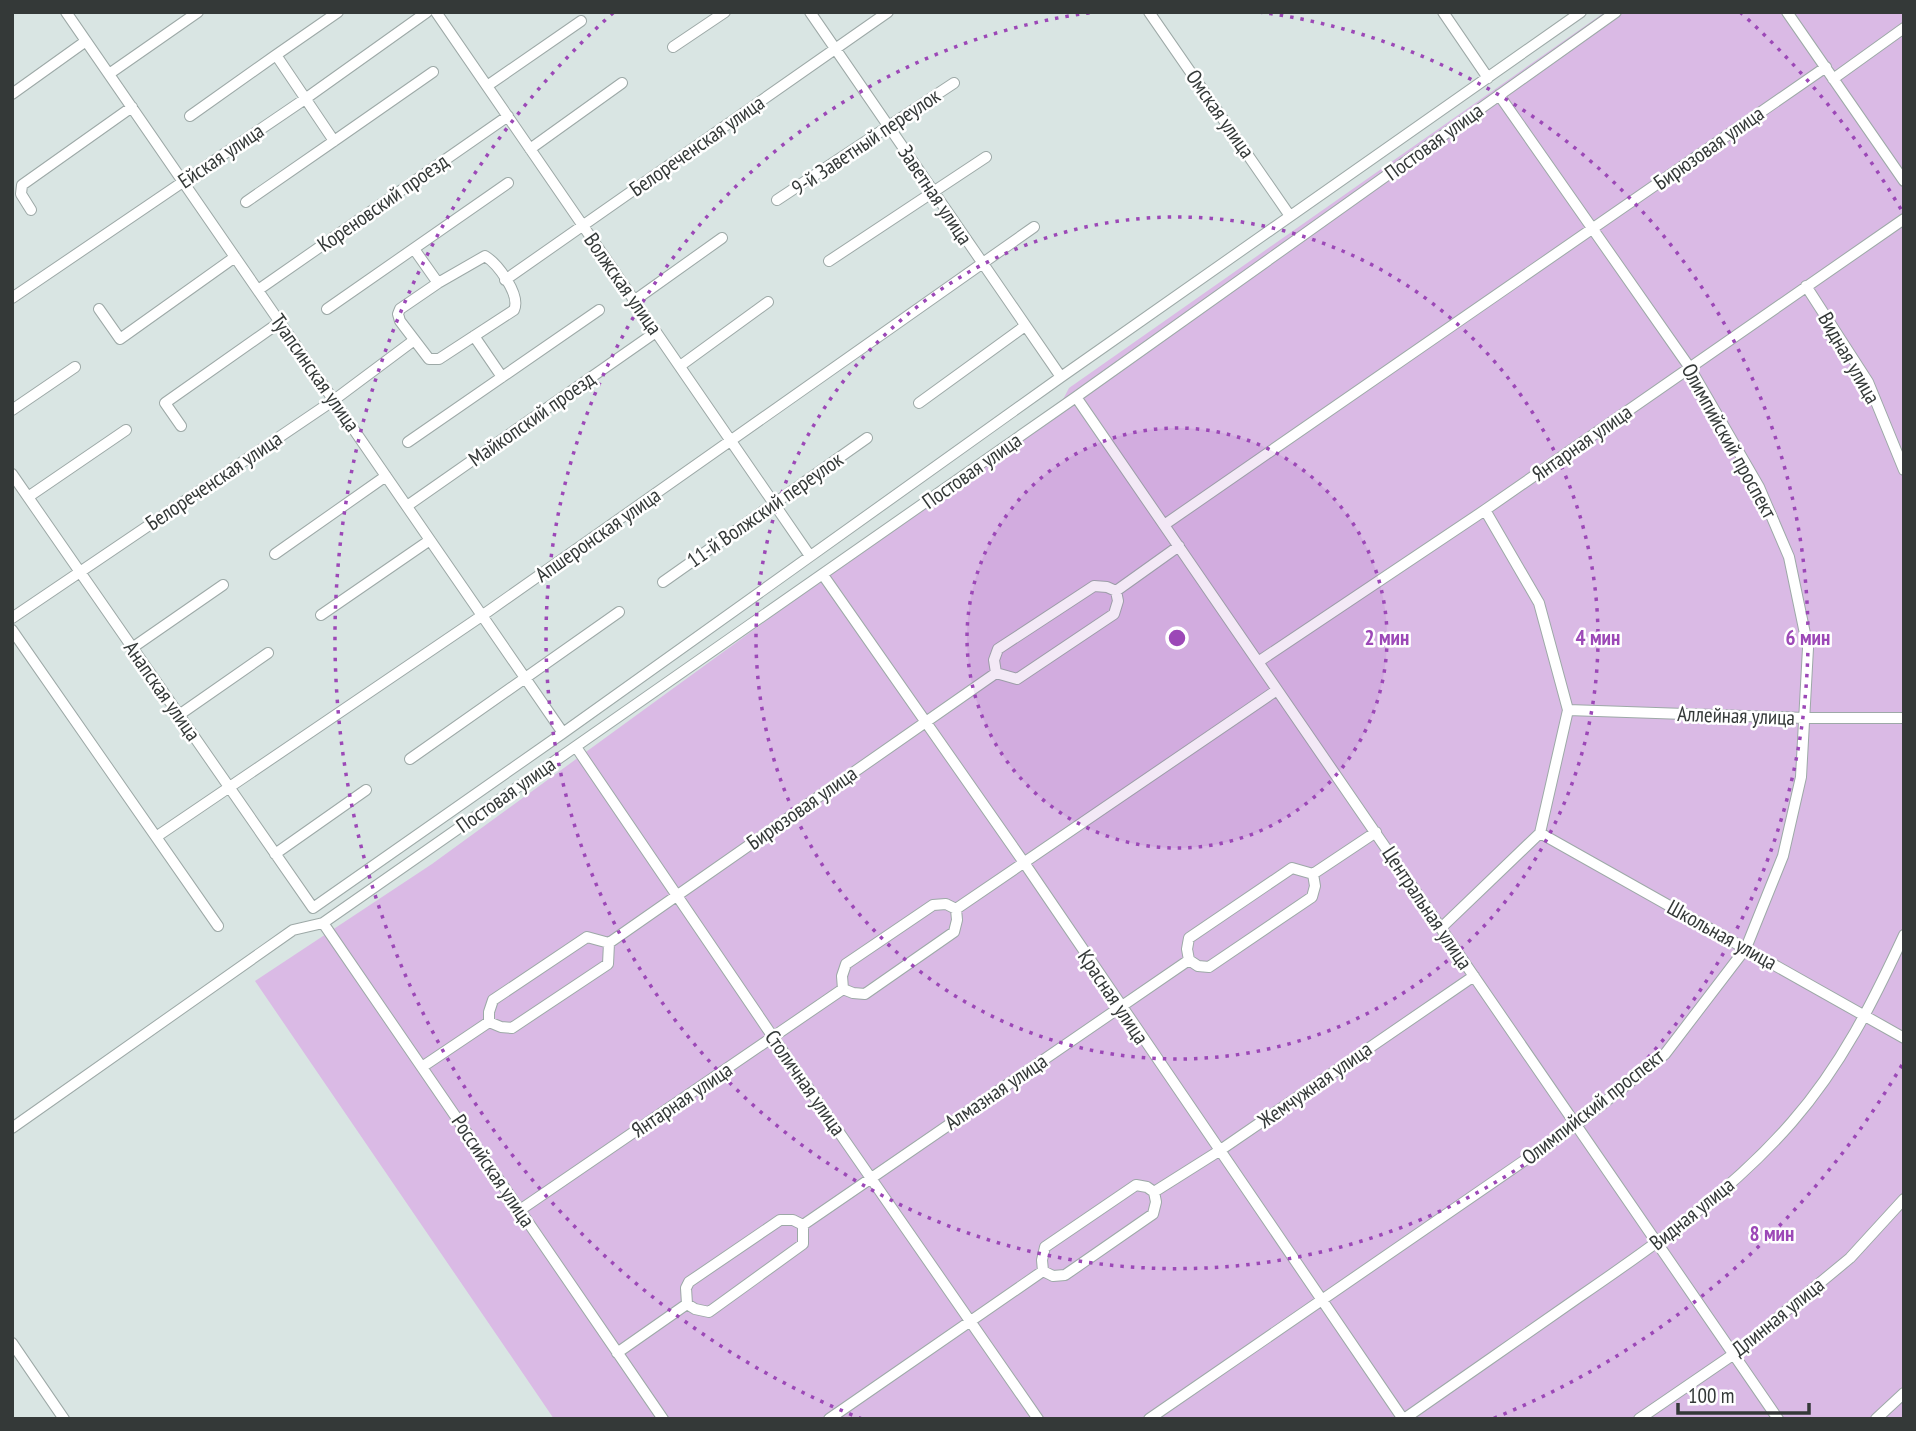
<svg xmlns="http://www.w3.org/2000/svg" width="1916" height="1431" viewBox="0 0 1916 1431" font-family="'PT Sans Narrow',sans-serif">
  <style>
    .green { fill: #dabae5 }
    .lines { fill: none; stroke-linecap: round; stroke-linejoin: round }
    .minor-casing { stroke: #9da9a7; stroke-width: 12 }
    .minor { stroke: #fff; stroke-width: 10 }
    .ring { fill: none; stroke: #9c48b7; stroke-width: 3.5; stroke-dasharray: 3.5 7 }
    .labels { text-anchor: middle; stroke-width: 5; stroke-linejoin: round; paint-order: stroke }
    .street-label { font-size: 21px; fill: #343938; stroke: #fff }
    .centre { fill: #9c48b7; stroke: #fff; stroke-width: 3.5 }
    .ring-label { font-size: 21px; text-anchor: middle; font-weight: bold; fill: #9c48b7; stroke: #fff; stroke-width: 5; stroke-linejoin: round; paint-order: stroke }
  </style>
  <rect width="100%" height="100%" fill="#d9e5e3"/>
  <path class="green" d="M1605 12H1904V1419H554L255 981 432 864 770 618 1055 415 1069 388Z"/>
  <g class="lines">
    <g class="minor-casing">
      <path id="minor" d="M66 12 563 733
        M436 12 810 556
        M810 12 1061 377
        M1149 12 1290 216
        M1443 12 1488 78
        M1787 12 1904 181
        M673 47 725 12
        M276 55 338 12
        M109 74 198 12
        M1833 79 1904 28
        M487 86 581 21
        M12 94 86 41
        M190 116 276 55 334 141 433 72
        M530 149 622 83
        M777 200 954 83
        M246 202 334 141
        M31 210 21 194 22 185 132 107
        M414 249 438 283
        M485 256C498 264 521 295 514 310L439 359H429L400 321 398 314 400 309 438 283Z
        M829 261 986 157
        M505 280 888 12
        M1806 286 1868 382 1904 470
        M258 290 508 116
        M12 298 305 99 427 12
        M635 300 722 238
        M99 309 120 339 235 257
        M327 309 508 183
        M474 336 502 377
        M680 366 768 302
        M1076 397 1778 1419
        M919 403 1025 326
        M12 410 75 367
        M181 426 165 403 280 322
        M408 442 599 310
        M12 474 313 908 563 733 1061 377 1581 12
        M28 497 126 430
        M407 506 656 332
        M1164 525 1826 67
        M275 554 386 476
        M823 575 1025 864 1403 1419
        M663 582 867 438
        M321 615 430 540
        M12 618 334 400 413 341
        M12 630 218 926
        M132 648 223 585
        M1258 662 1485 510 1904 219
        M996 673 1017 679 1114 614 1118 601 1116 591
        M1568 710 1804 718H1904
        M179 715 268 653
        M576 747 773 1037 1038 1419
        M410 759 619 612
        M1540 833 1904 1038
        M156 837 483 615 1034 227
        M275 854 366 790
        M323 923 663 1419
        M1441 928 1540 833 1568 710 1539 603 1485 510
        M1189 960 1187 949 1189 938 1292 868 1313 874
        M843 989 853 993 865 994 954 932 957 920 956 909
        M489 1022V1012L493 1000 587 937 609 943
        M422 1067 489 1022 501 1027 512 1028 608 964 609 943 996 673 994 660 998 649 1094 586 1107 587 1116 591 1179 546
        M12 1128 293 930 323 923 1076 397 1616 12
        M520 1210 843 989 842 976 846 964 933 905 946 904 956 909 1277 690
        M1043 1271 1042 1260 1045 1247 1136 1185 1147 1187 1154 1192
        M687 1304 686 1288 689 1282 780 1220H793L803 1225
        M12 1343 64 1419
        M617 1353 687 1304 695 1309 709 1312 803 1244V1225L1189 960 1198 966 1209 967 1312 897 1315 886 1313 874 1376 832
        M829 1419 1043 1271 1053 1276 1065 1275 1153 1214 1156 1202 1154 1192 1219 1151 1474 976
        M1149 1419 1576 1125 1665 1054 1746 948 1783 856 1801 777 1808 648 1789 557 1759 487 1690 368 1499 95
        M1404 1419C1462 1378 1521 1338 1579 1297 1655 1245 1731 1192 1792 1122 1841 1066 1873 1002 1904 935
        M1639 1419 1734 1354 1850 1258 1904 1199
        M1876 1419 1904 1393"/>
    </g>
    <use href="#minor" class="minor"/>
  </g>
  <circle cx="1177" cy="638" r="210" fill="#9c48b7" fill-opacity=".12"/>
  <g class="ring">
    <circle cx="1177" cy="638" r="210"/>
    <circle cx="1177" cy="638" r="421"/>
    <path d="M1259 12A631 631 0 1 1 1095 12"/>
    <path d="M1902 1065A842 842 0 0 1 1492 1419M862 1419A842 842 0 0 1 614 12M1740 12A842 842 0 0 1 1902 211"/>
  </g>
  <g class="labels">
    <g class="street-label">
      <text transform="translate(1220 114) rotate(55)" y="7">Омская улица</text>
      <text transform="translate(866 142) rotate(-34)" y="7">9-й Заветный переулок</text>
      <text transform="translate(1434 142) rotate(-36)" y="7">Постовая улица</text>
      <text transform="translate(697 146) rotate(-35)" y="7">Белореченская улица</text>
      <text transform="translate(1709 148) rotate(-35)" y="7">Бирюзовая улица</text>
      <text transform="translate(221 156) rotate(-34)" y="7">Ейская улица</text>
      <text transform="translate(935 195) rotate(56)" y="7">Заветная улица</text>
      <text transform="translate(383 203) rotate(-35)" y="7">Кореновский проезд</text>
      <text transform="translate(623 284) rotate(55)" y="7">Волжская улица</text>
      <text transform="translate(1849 358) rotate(60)" y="7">Видная улица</text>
      <text transform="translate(315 373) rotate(55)" y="7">Туапсинская улица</text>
      <text transform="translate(532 419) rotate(-35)" y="7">Майкопский проезд</text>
      <text transform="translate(1729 441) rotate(61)" y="7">Олимпийский проспект</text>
      <text transform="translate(1582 443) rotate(-35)" y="7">Янтарная улица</text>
      <text transform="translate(972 471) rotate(-35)" y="7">Постовая улица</text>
      <text transform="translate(214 481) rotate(-34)" y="7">Белореченская улица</text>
      <text transform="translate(765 510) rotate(-35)" y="7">11-й Волжский переулок</text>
      <text transform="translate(598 535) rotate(-35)" y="7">Апшеронская улица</text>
      <text transform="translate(162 691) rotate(55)" y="7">Анапская улица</text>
      <text transform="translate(1736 716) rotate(2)" y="7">Аллейная улица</text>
      <text transform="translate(506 795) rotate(-35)" y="7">Постовая улица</text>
      <text transform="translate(802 808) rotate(-35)" y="7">Бирюзовая улица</text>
      <text transform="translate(1427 908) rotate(56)" y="7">Центральная улица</text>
      <text transform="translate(1722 935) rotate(29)" y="7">Школьная улица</text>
      <text transform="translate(1113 997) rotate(56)" y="7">Красная улица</text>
      <text transform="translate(805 1083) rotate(55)" y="7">Столичная улица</text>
      <text transform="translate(1315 1085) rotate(-35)" y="7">Жемчужная улица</text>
      <text transform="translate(996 1092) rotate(-34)" y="7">Алмазная улица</text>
      <text transform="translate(682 1100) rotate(-34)" y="7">Янтарная улица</text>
      <text transform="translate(1593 1107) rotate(-38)" y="7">Олимпийский проспект</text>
      <text transform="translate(493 1171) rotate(56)" y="7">Российская улица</text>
      <text transform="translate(1692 1214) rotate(-39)" y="7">Видная улица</text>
      <text transform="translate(1778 1317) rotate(-39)" y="7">Длинная улица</text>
    </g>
  </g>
  <circle cx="1177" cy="638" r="10" class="centre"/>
  <g class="ring-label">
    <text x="1387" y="645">2 мин</text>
    <text x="1598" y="645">4 мин</text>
    <text x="1808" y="645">6 мин</text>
    <text x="1772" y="1241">8 мин</text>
  </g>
  <rect width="1916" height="1431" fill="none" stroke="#343938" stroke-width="28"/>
  <path d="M1678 1403v10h131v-10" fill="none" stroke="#343938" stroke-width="3.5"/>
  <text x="1688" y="1403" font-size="21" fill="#343938" stroke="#ffffff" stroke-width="5" paint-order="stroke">100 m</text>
</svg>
